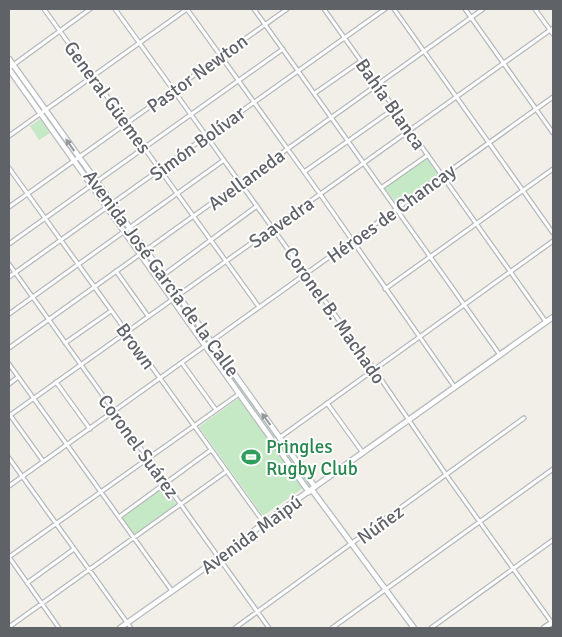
<svg xmlns="http://www.w3.org/2000/svg" width="562" height="637" viewBox="0 0 562 637" font-family="Signika,sans-serif">
  <style>
    .green { fill: #c5e8c5 }
    .lines { fill: none; stroke-linecap: round; stroke-linejoin: round }
    .street-casing { stroke: #b5b8bc; stroke-width: 5.5 }
    .secondary-casing { stroke: #b6babf; stroke-width: 7 }
    .street { stroke: #fff; stroke-width: 3 }
    .secondary { stroke: #fff; stroke-width: 4.5 }
    .oneway { fill: #979a9d }
    .labels { text-anchor: middle; stroke-width: 4; stroke-linejoin: round; paint-order: stroke }
    .street-label { font-size: 19px; fill: #5f6368; stroke: #fff }
    .leisure-label { font-size: 19px; fill: #27864d; stroke: #fff; text-anchor: start }
  </style>
  <rect width="100%" height="100%" fill="#f1efe8"/>
  <path class="green" d="M40 119 50 133 39 140 30 126Z
    M427 158 439 176 398 206 385 188Z
    M180 302 209 342 206 344 177 303Z
    M213 347 311 486 308 487 210 349Z
    M239 398 303 488 263 516 199 427Z
    M164 487 177 505 134 535 121 517Z"/>
  <g class="lines">
    <g class="street-casing">
      <path id="street" d="M44 9 259 307
        M115 9 374 369 447 476 552 623
        M187 9 320 194 454 386
        M254 9 500 355
        M324 9 546 322
        M394 9 553 233
        M465 9 553 133
        M535 9 553 34
        M9 68 90 9
        M315 93 361 61
        M9 136 187 9
        M9 168 264 523
        M304 172 395 108
        M381 188 428 155
        M9 207 287 9
        M9 244 283 49
        M9 264 269 628
        M116 271 148 316
        M9 277 385 9
        M158 279 257 206
        M385 289 553 169
        M9 314 224 160
        M65 343 111 311
        M9 348 483 9
        M182 363 216 410
        M9 364 172 591
        M56 382 90 429
        M9 384 18 377
        M327 403 363 453
        M10 415 43 461
        M9 416 553 28
        M279 438 553 241
        M9 458 131 628
        M9 486 553 97
        M119 517 211 450
        M27 583 74 549
        M9 627 227 471
        M59 628 9 557 239 394
        M235 628 524 418
        M332 628 553 469
        M431 628 553 540"/>
    </g>
    <g class="secondary-casing">
      <path id="secondary" d="M9 59 315 487
        M9 69 309 492
        M312 490 414 628
        M120 628 219 558 264 523 553 317
        M544 628 553 622"/>
    </g>
    <use href="#street" class="street"/>
    <use href="#secondary" class="secondary"/>
  </g>
  <defs><path id="oneway-solid" d="M-6-.8H1V-3.2L6.5 0L1 3.2V.8H-6Z" transform="scale(1.25)"/></defs>
  <g class="oneway">
    <use href="#oneway-solid" transform="translate(70 145) rotate(-125)"/>
    <use href="#oneway-solid" transform="translate(266 419) rotate(-126)"/>
  </g>
  <defs>
    <g id="stadium-bare" transform="scale(1.5)"><path d="M0-5a6.5 5 0 1 0 0 10a6.5 5 0 1 0 0-10ZM-3.5-1.8h7v3.6h-7Z" fill="#2e9e5b" stroke="#fff" stroke-width="2.5" paint-order="stroke"/></g>
  </defs>
  <g fill-rule="evenodd">
    <use href="#stadium-bare" x="251" y="457"/>
  </g>
  <g class="labels">
    <g class="street-label">
      <text transform="translate(197 73) rotate(-36)" y="7">Pastor Newton</text>
      <text transform="translate(108 97) rotate(54)" y="7">General Güemes</text>
      <text transform="translate(391 104) rotate(55)" y="7">Bahía Blanca</text>
      <text transform="translate(197 143) rotate(-36)" y="7">Simón Bolívar</text>
      <text transform="translate(246 179) rotate(-36)" y="7">Avellaneda</text>
      <text transform="translate(391 213) rotate(-36)" y="7">Héroes de Chancay</text>
      <text transform="translate(281 222) rotate(-35)" y="7">Saavedra</text>
      <text transform="translate(162 273) rotate(54)" y="7">Avenida José García de la Calle</text>
      <text transform="translate(335 315) rotate(55)" y="7">Coronel B. Machado</text>
      <text transform="translate(136 346) rotate(54)" y="7">Brown</text>
      <text transform="translate(139 446) rotate(54)" y="7">Coronel Suárez</text>
      <text transform="translate(380 524) rotate(-36)" y="7">Núñez</text>
      <text transform="translate(251 534) rotate(-36)" y="7">Avenida Maipú</text>
    </g>
    <g class="leisure-label">
      <text x="266" y="453">Pringles<tspan x="266" dy="22">Rugby Club</tspan></text>
    </g>
  </g>
  <rect width="562" height="637" fill="none" stroke="#5f6368" stroke-width="20"/>
</svg>
